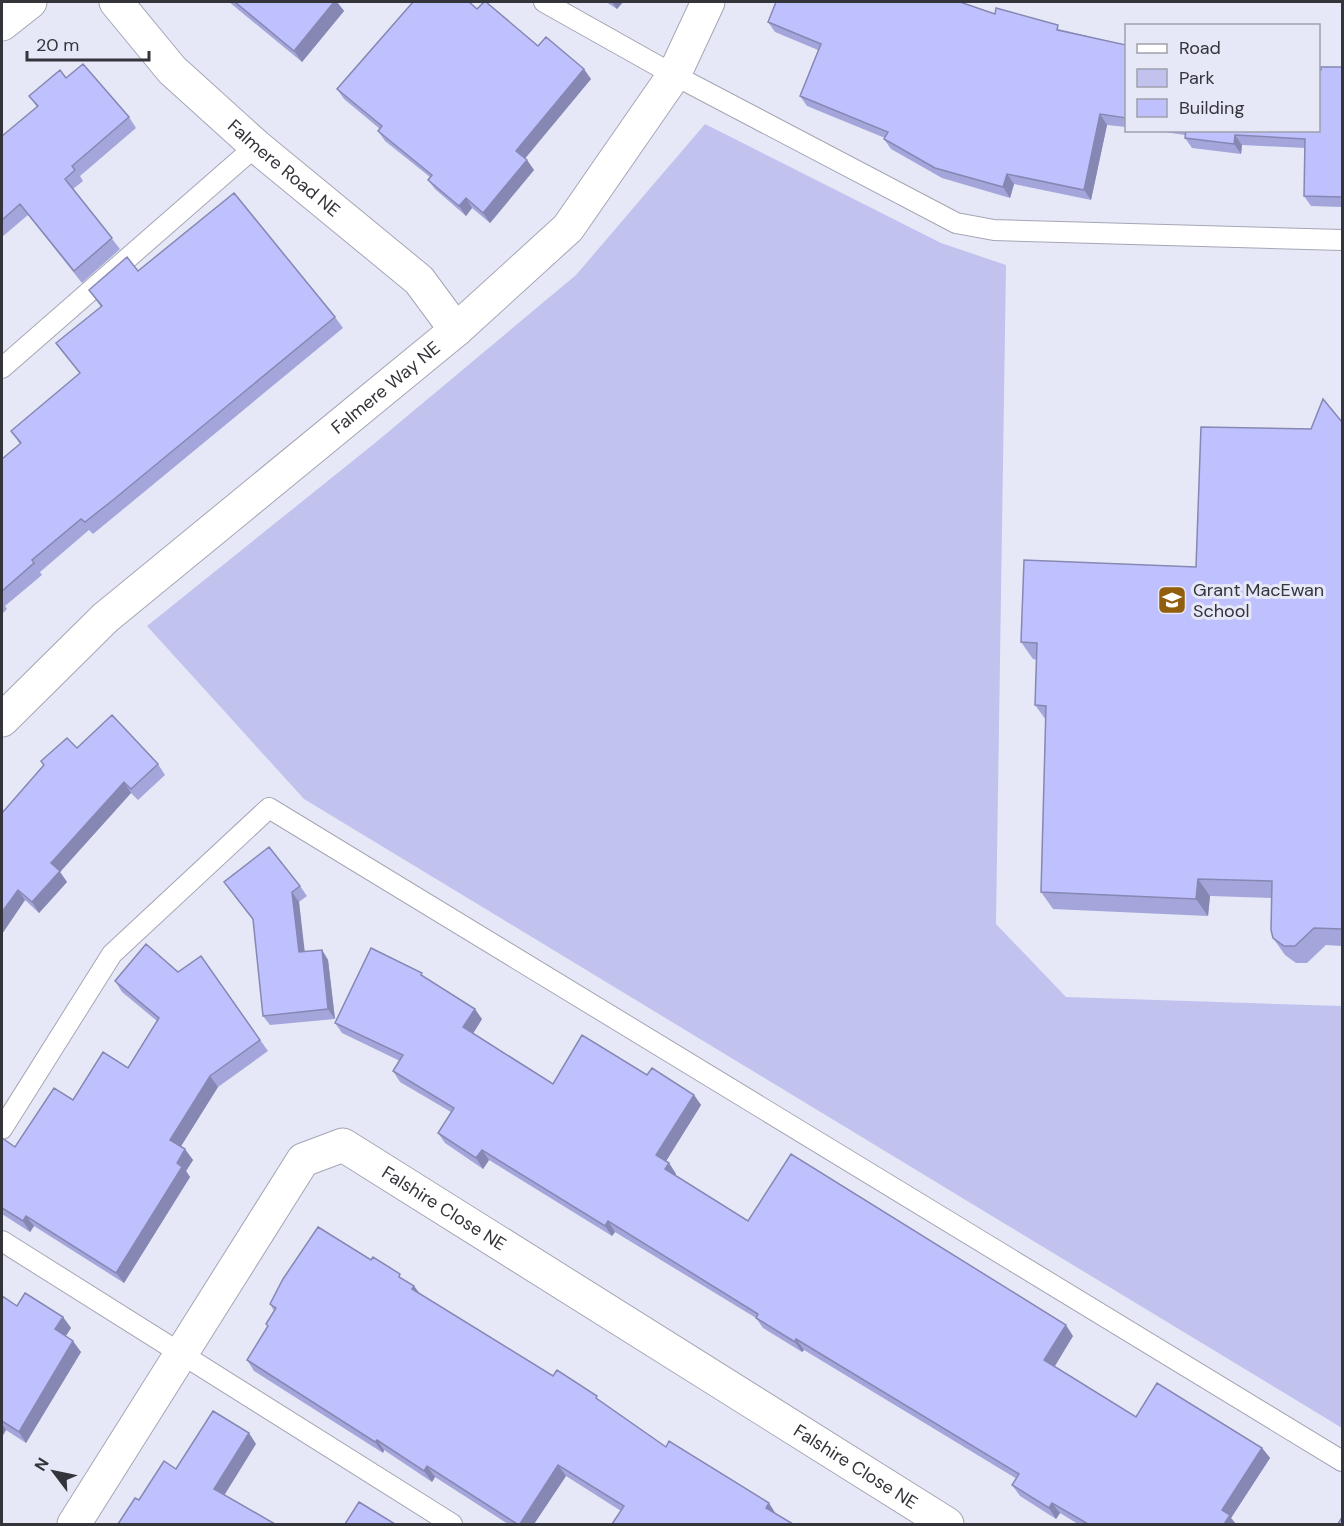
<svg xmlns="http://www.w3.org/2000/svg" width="1344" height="1526" viewBox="0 0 1344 1526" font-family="'DM Sans',sans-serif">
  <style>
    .green { fill: #c1c3ee }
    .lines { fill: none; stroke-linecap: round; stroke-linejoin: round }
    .service-casing { stroke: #a5a6b5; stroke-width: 22 }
    .minor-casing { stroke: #a5a6b5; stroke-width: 35 }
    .service { stroke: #fff; stroke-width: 20 }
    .minor { stroke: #fff; stroke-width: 33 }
    .wall { fill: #a4a6db }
    .shaded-wall { fill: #8687b2 }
    .building { fill: #bfc1ff; stroke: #8687b2; stroke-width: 1.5 }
    .labels { text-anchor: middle; stroke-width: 6; stroke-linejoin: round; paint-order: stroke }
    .street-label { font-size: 18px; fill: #34343b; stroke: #e6e8f8 }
    .poi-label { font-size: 18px; fill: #34343b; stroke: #e6e8f8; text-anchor: start }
  </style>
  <rect width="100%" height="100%" fill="#e6e8f8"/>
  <path class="green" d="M705 124 941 243 1006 265 996 924 1066 997 1342 1006V1428L304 799 147 626 375 443 576 275Z"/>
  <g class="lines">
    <g class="service-casing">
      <path id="service" d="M544 2 674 75 956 223 994 230 1342 240
        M2 368 256 146
        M2 1129 112 954 269 808 1342 1461
        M2 1241 452 1524"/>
    </g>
    <g class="minor-casing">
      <g id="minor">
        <path id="s1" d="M116 2 172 70 256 146 419 280 456 330"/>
        <path d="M2 24 30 2"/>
        <path id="s2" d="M2 720 105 618 456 330 568 228 674 75 708 2"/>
        <path id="s3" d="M74 1524 303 1160 343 1145 947 1524"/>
      </g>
    </g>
    <use href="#service" class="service"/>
    <use href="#minor" class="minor"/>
  </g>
  <path class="wall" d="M229 2H337L344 11 302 62Z
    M606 2H623L617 9Z
    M477 9 591 79 525 158 534 170 490 223 472 208 466 216 435 189 428 180 430 177 385 141 378 131 380 129 344 99 337 89Z
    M995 14 1126 45V127L1107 125 1091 200 1014 184 1010 198 942 178 891 149 884 139 885 138 807 106 800 96 818 50 775 32 768 22Z
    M1342 67V207L1311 206 1304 196 1305 148 1242 145 1241 154 1192 148 1185 138V135L1151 130H1318L1321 70Z
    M66 78 129 117 136 128 80 176 83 181 73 189 120 249 82 283 28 215 2 237V136L37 107 29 96Z
    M138 271 335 317 343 328 121 511 93 534 89 530 40 572 42 575 5 606 7 609 2 614V459L20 444 11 431 80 373 56 343 101 307 89 290Z
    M1342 422V946L1326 945 1307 963H1296L1285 955 1273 938 1272 898 1210 896 1208 916 1053 909 1041 892 1046 720 1035 705 1037 660 1033 659 1021 642 1196 567 1311 429Z
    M77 748 158 764 165 775 138 800 131 793 60 872 67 882 39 913 25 900 2 934V813L44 765 41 761Z
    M224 882 300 886 307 896 299 902 304 952 322 950 328 960 335 1019 270 1025 263 1016 253 920Z
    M201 956 268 1051 218 1087 181 1146 193 1160 186 1171 190 1177 124 1283 34 1226 30 1232 2 1214V1138L15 1147 73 1100 128 1068 157 1021 122 992 115 981 178 972Z
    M426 978 482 1019 473 1033 553 1084 647 1075 694 1095 701 1105 666 1161 669 1163 676 1174 675 1176 748 1221 1073 1336 1054 1366 1136 1417 1262 1448 1270 1458 1231 1518 1236 1524H1078L1060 1513 1056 1519 1020 1496 1012 1485 1017 1479 804 1350 802 1352 763 1328 756 1318 615 1232 612 1236 489 1160 483 1169 445 1143 438 1133 451 1112 400 1082 393 1071 400 1061 342 1033 335 1023Z
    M371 1260 414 1286 420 1294 553 1376 602 1402 666 1447 621 1511 566 1476 534 1524H508L435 1477 432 1482 384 1450 383 1453 254 1371 247 1360 268 1327 266 1324 274 1311 270 1304Z
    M2 1296 17 1306 63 1317 71 1328 66 1336 81 1352 26 1443 6 1430 2 1437Z"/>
  <path class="shaded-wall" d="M334 2H337L344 11 302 62 294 51Z
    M612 2H623L617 9Z
    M584 69 591 79 523 161 516 151Z
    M1100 114 1107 125 1091 200 1084 190Z
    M1235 135 1242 145 1241 154 1234 144Z
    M527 160 534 170 490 223 483 213Z
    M1007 174 1014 184 1010 198 1003 187Z
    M466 198 472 208 466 216 459 206Z
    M124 782 131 793 60 872 67 882 39 913 32 902 51 863Z
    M1198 879 1210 896 1208 916 1196 899Z
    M18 890 25 900 2 934V912Z
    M292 892 299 902 306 962 299 952Z
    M322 950 328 960 335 1019 328 1009Z
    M475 1009 482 1019 471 1037 463 1027Z
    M210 1076 218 1087 178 1151 170 1140Z
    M694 1095 701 1105 663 1166 656 1155Z
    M185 1149 193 1160 186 1171 190 1177 124 1283 116 1273 177 1163Z
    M482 1150 489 1160 483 1169 476 1158Z
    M669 1163 676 1174 672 1180 665 1169Z
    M26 1216 34 1226 30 1232 23 1221Z
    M608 1221 615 1232 612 1236 605 1226Z
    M414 1286 422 1297 412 1289Z
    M63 1317 71 1328 63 1340 55 1329Z
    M1066 1325 1073 1336 1052 1371 1044 1360Z
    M796 1339 804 1350 802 1352 795 1342Z
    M73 1341 81 1352 26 1443 19 1432Z
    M2 1424 6 1430 2 1437Z
    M249 1433 256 1444 222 1499 214 1489Z
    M377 1440 384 1450 383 1453 375 1442Z
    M1262 1448 1270 1458 1231 1518 1236 1524H1224L1222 1510Z
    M558 1465 566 1476 534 1524H520Z
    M427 1466 435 1477 432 1482 424 1471Z
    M769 1503 776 1514 766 1508Z
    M1052 1503 1060 1513 1056 1519 1049 1508Z"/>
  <path class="building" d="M235 2H334L294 51Z
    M413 2H469L477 9 484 2H486L538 46 546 37 584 69 516 151 527 160 483 213 466 198 459 206 428 180 432 175 378 131 382 126 337 89Z
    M776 2H960L995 14 996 8 1058 25 1057 30 1126 45V118L1100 114 1084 190 1007 174 1003 187 935 168 884 139 888 132 800 96 821 44 768 22Z
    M83 64 129 117 72 166 75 170 65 179 112 238 74 271 20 204 2 220V136L38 106 29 96 60 70 66 78Z
    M1321 67H1342V197L1304 196 1305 139 1235 135 1234 144 1185 138 1186 130H1318V70H1321Z
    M234 193 335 317 113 500 85 522 81 519 32 560 34 563 2 591V459L21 443 11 431 80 373 56 343 102 306 89 290 127 257 138 271Z
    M1323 399 1342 422V929L1314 928 1295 946H1284L1273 938 1271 930 1272 881 1198 879 1196 899 1041 892 1046 706 1035 705 1037 643 1021 642 1024 560 1196 567 1201 427 1311 429Z
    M112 715 158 764 131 789 124 782 51 863 60 871 32 902 18 890 2 912V813L44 765 41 761 67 738 77 748Z
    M269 847 300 886 292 892 299 952 322 950 328 1009 263 1016 253 919 224 882Z
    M146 944 178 972 201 956 260 1040 210 1076 170 1140 185 1149 177 1163 182 1167 116 1273 26 1216 23 1221 2 1208V1138L15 1147 54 1088 73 1100 103 1052 128 1068 159 1018 115 981Z
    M371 948 422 973 421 975 475 1009 463 1027 553 1084 582 1035 647 1075 652 1068 694 1095 656 1155 669 1163 665 1169 748 1221 791 1154 1066 1325 1044 1360 1136 1417 1157 1383 1262 1448 1222 1510 1230 1515 1224 1524H1088L1052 1503 1049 1508 1012 1485 1019 1474 796 1339 795 1342 756 1318 758 1314 608 1221 605 1226 482 1150 476 1158 438 1133 454 1108 393 1071 403 1055 335 1023Z
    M318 1227 371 1260 373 1257 400 1274 399 1277 414 1286 412 1289 553 1376 557 1370 597 1396 596 1398 666 1447 669 1441 769 1503 766 1508 793 1524H612L624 1506 558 1465 520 1524H517L427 1466 424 1471 377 1440 375 1442 247 1360 268 1326 266 1324 276 1308 270 1304 283 1279Z
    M25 1293 63 1317 55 1329 73 1341 19 1432 2 1421V1296L17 1306Z
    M213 1411 249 1433 214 1489 275 1524H118L135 1498 139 1500 164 1461 176 1469Z
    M359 1502 395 1524H345Z
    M1342 1517V1524H1338Z"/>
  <defs>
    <g id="school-square" transform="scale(1.5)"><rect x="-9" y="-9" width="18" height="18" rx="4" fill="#915e0f" stroke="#e6e8f8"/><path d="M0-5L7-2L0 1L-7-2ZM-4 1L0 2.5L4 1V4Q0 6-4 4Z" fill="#fff"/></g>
  </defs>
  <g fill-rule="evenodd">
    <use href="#school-square" x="1172" y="600"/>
  </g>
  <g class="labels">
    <g class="street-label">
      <text dy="6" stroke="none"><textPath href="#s1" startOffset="237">Falmere Road NE</textPath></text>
      <text dy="6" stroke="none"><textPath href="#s2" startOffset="508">Falmere Way NE</textPath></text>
      <text dy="6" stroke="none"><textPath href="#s3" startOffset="592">Falshire Close NE</textPath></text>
      <text dy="6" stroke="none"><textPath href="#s3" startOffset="1078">Falshire Close NE</textPath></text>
    </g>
    <g class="poi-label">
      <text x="1193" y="596">Grant MacEwan<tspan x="1193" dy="21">School</tspan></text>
    </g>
  </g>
  <rect width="1344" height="1526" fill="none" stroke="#34343b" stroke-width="6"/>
  <rect x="1125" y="24" width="195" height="108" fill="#e6e8f8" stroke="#9fa0ac" stroke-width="1.5"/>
  <rect x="1137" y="44" width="30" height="9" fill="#ffffff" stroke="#9fa0ac" stroke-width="1.5"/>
  <text x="1179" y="54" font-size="18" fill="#34343b">Road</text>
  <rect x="1137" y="69" width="30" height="18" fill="#c1c3ee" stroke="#9fa0ac" stroke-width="1.5"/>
  <text x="1179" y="84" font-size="18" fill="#34343b">Park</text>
  <rect x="1137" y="99" width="30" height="18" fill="#bfc1ff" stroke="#9fa0ac" stroke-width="1.5"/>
  <text x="1179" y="114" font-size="18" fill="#34343b">Building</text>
  <g transform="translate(54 1472) rotate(302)" stroke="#e6e8f8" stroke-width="4.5" paint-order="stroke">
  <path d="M0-4.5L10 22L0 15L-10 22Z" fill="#34343b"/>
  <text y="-9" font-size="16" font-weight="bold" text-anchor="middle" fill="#34343b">N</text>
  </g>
  <path d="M27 51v9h122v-9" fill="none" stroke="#34343b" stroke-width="3"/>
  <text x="36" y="51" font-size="18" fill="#34343b" stroke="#e6e8f8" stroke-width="4.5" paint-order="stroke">20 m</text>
</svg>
